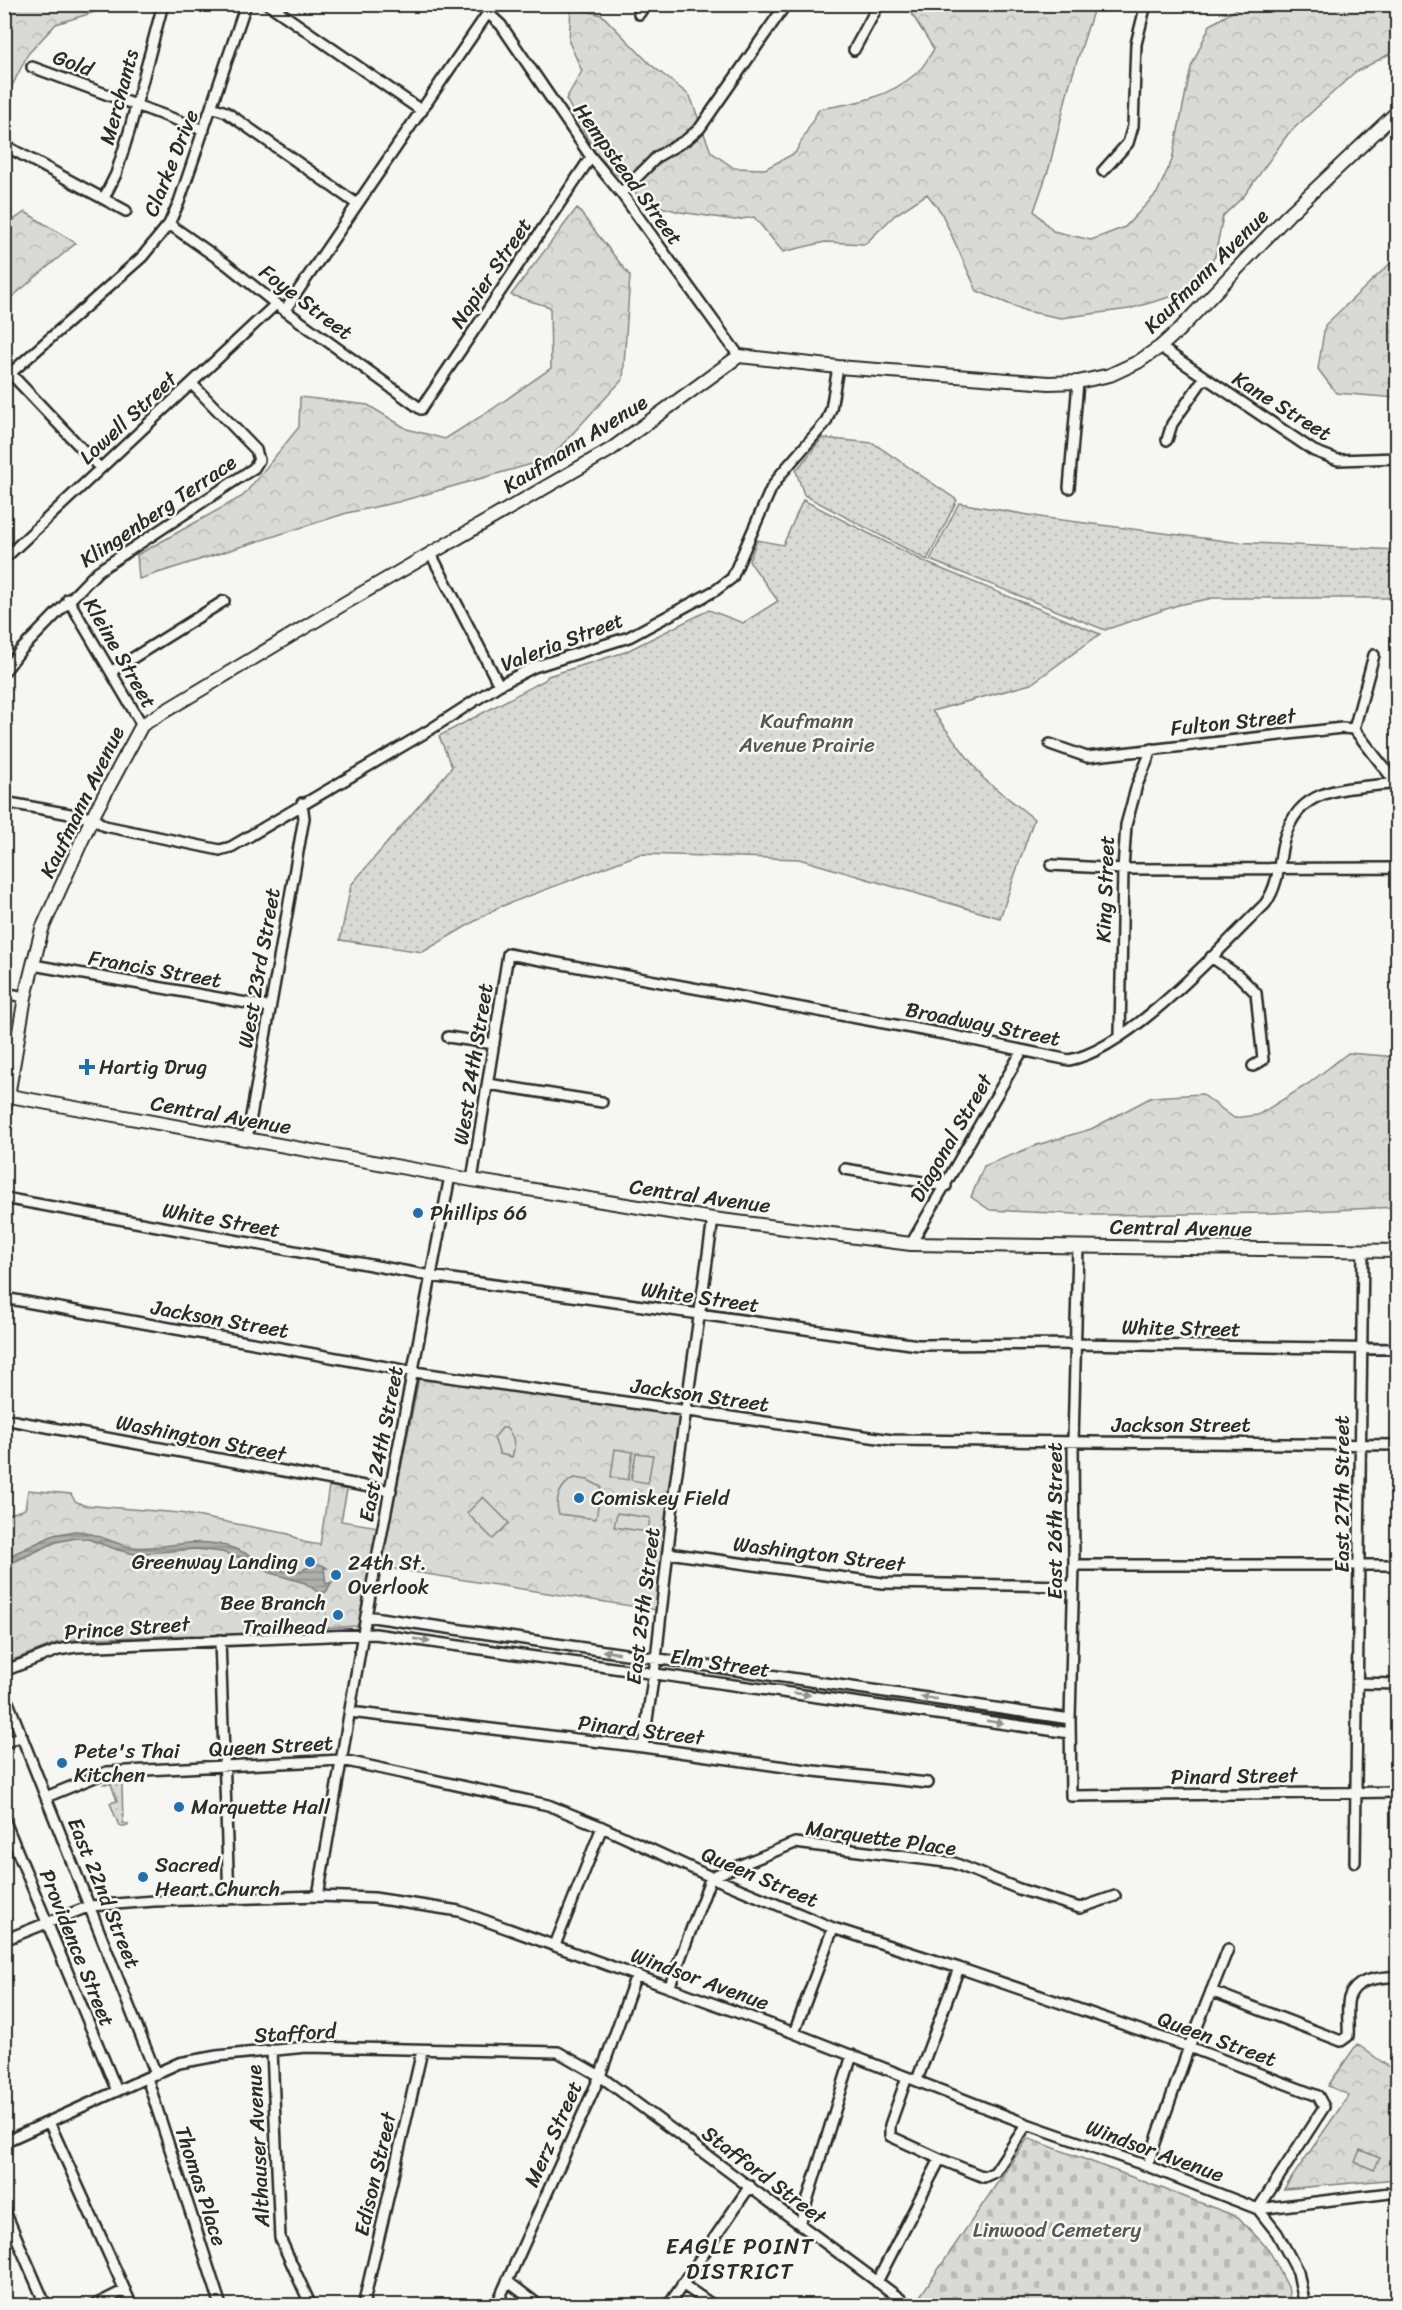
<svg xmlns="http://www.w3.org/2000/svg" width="1402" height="2310" viewBox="0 0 1402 2310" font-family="Sriracha,sans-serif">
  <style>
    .grass { fill: url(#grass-dots); stroke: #828280; stroke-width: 1.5 }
    .forest { fill: url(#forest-crowns); stroke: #828280; stroke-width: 1.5 }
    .cemetery { fill: url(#cemetery-stones); stroke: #828280; stroke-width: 1.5 }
    .garden { fill: #d9d9d5; stroke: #828280; stroke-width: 1.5 }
    .water { fill: url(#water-rules); stroke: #7a7a78; stroke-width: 1.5 }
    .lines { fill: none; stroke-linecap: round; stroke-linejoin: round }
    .minor-casing { stroke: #2b2b2b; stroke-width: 14 }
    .major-casing { stroke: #2b2b2b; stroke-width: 16 }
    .minor { stroke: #f6f6f2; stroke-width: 9 }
    .major { stroke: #f6f6f2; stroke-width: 12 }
    .oneway { fill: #90908e }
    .poi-dot { fill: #1f6fb2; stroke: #f6f6f2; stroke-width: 2 }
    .labels { text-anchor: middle; stroke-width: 5; stroke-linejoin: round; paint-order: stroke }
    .street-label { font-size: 21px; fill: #2b2b2b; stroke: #f6f6f2 }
    .park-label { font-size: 21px; fill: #565656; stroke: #f6f6f2 }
    .poi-label { font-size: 21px; fill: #2b2b2b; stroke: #f6f6f2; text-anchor: start }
    .neighbourhood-label { font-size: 22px; letter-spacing: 1.5px; fill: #2b2b2b; stroke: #f6f6f2 }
  </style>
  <defs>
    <pattern id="grass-dots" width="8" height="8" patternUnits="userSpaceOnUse" patternTransform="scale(1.5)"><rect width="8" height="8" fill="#d9d9d5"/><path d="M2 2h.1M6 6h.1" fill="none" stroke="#babab7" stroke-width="1.8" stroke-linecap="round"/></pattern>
    <pattern id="forest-crowns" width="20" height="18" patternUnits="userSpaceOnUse" patternTransform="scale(1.5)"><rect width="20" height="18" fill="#d9d9d5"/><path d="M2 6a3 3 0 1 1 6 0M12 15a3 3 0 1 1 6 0" fill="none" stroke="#babab7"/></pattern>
    <pattern id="cemetery-stones" width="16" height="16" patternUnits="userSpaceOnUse" patternTransform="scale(1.5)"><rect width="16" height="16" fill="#d9d9d5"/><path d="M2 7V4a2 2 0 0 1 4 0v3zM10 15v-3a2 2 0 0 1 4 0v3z" fill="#babab7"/></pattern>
    <pattern id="water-rules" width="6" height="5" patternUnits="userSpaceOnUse" patternTransform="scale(1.5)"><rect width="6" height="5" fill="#aeaeab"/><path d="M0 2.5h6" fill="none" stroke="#8e8e8b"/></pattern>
  </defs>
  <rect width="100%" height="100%" fill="#f6f6f2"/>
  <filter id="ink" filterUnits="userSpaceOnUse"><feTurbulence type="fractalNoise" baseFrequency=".0167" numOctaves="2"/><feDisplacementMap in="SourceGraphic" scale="12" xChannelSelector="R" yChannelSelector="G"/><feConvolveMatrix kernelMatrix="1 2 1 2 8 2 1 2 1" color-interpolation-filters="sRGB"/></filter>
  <g filter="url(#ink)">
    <path class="grass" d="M822 438 873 443 957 500 927 560 804 495 796 471Z
      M803 500 927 563 1100 634 1031 684 932 711 984 779 1034 819 1000 918 799 859 640 854 497 908 423 952 340 940 351 885 452 767 439 736 545 680 548 676 625 652 709 610 743 623 778 601 749 561 757 540 783 545Z
      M959 503 1046 518 1234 542 1397 550V598H1213L1178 605 1105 630 930 560Z
      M109 1781H126L122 1785 123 1823 128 1824V1826H119L110 1803 117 1801 111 1784H104Z"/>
    <path class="forest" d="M5 4H136V5L98 11 56 24 28 54 6 98 4 97Z
      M906 5H1095L1069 86 1049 168 1034 211 1053 231 1091 240 1125 227 1157 193 1172 160 1191 67 1210 25 1244 5H1397V50L1354 73 1288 134 1244 196 1223 216 1215 256 1200 280 1177 295 1129 309 1061 318 1026 311 977 291 941 212 927 194 895 215 865 244 825 242 783 252 754 217 735 220 680 212 646 203 597 155 566 99 582 71 569 42 571 7 602 15 650 64 690 96 711 152 734 168 765 169 795 153 819 109C857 103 888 98 918 72 924 66 929 57 934 49Z
      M577 208 630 276 623 379 549 459 398 502 347 513 139 579 137 555 243 496 299 427 300 397 368 405 407 429 445 439 491 410 551 368 550 307 511 295Z
      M25 212 76 243 5 303V226Z
      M1397 257V398L1336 393 1318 369 1325 325Z
      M1348 1053 1397 1057V1207L1271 1213 1097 1215 990 1210 971 1197 984 1166 1037 1145 1091 1129 1152 1097 1202 1094 1234 1118 1258 1115 1308 1084Z
      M420 1373 685 1412 669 1543 664 1542 656 1610 381 1567Z
      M329 1486 347 1490 341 1521 379 1527 360 1621 357 1626 259 1632 229 1639 209 1641 193 1635 75 1639 56 1643 5 1663 4 1516 25 1509 28 1490 71 1494 75 1501 83 1505 180 1513 289 1534 303 1542 320 1545Z
      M1357 2044 1397 2073V2179L1284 2189 1349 2095 1328 2086Z"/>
    <path class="cemetery" d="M1028 2138 1238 2217 1269 2250 1288 2287 1291 2305H914Z"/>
    <path class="garden" d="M502 1428H506C514 1436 516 1446 512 1457L500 1454 494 1438Z
      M615 1449 633 1452 628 1480 611 1477Z
      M636 1453 653 1455 648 1483 631 1480Z
      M574 1478 588 1480 601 1487 596 1519 559 1514C554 1500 560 1485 574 1478Z
      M483 1497 509 1523 493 1539 467 1513Z
      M617 1513 650 1518 648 1532 614 1527Z
      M1360 2150 1380 2158 1374 2170 1355 2162Z"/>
    <path class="water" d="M75 1531C96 1532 112 1544 132 1547 158 1550 184 1540 210 1543 238 1545 258 1562 283 1570 306 1578 312 1556 327 1568H324L326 1584 332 1582 326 1592 319 1593 305 1583 271 1573 241 1558 222 1552 196 1549 135 1554 118 1550 88 1539 76 1538 56 1542 5 1566V1558L54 1535Z"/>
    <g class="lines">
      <g class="minor-casing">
        <path id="minor" d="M268 4 422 111
          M488 13 501 25 591 157 621 193 739 356
          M639 14 646 4
          M854 50 879 4
          M32 67 204 130
          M212 107 226 112 357 204
          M4 145 126 211
          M1103 171 1128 143 1133 126 1136 44 1146 4
          M621 193 658 156 686 140 700 128 786 4
          M104 198 116 174 129 132 163 4
          M169 224 226 264 276 304 421 409 591 157
          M285 310 494 4
          M1160 347 1314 451 1338 460 1398 458
          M11 374 100 468
          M4 379 142 257 169 224 179 202 246 4
          M1167 440 1172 424 1204 378
          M1069 488 1078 382
          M431 554 499 685
          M4 559 276 304
          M68 599 142 725
          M112 671 224 601
          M4 672 20 651 98 571 254 468 259 460 256 450 192 384
          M1354 729 1374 655
          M1050 744 1087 757 1342 728 1354 729 1396 783
          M4 802 92 818 105 826 220 850 231 847 428 731 499 685 534 667 629 637 716 590 732 578 771 489 781 474 826 422 831 409 838 367
          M1051 865 1123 869 1391 868 1398 870
          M1211 957 1239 976 1256 993 1263 1060 1253 1066
          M33 965 269 1007
          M4 993 25 997
          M1120 1036 1123 869 1126 825 1137 785 1152 749
          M448 1037 494 1044
          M488 1084 602 1102
          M4 1114 8 1096
          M247 1139 304 818 302 803
          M845 1169 946 1186
          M472 1180 508 954 944 1034 1069 1060C1130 1049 1220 948 1265 904 1277 888 1279 867 1282 848 1295 783 1344 790 1398 783
          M4 1198 431 1276 918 1345 1075 1344 1398 1349
          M911 1244 1022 1051
          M1078 1247 1073 1442 1074 1565 1070 1719 1071 1796 1398 1792
          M4 1298 414 1372 892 1440 1398 1445
          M4 1419 391 1491
          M668 1553 882 1583 1073 1586
          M1074 1565H1398
          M366 1616 1070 1719
          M220 1640 229 1899
          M4 1671 58 1650 76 1647 375 1634 1070 1733
          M1358 1683 1398 1684
          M4 1692 156 2074
          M350 1712 643 1747 814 1771 928 1783
          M4 1743 22 1736
          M643 1747 656 1659 675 1486 713 1219
          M46 1797 107 1772 342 1760 548 1805 602 1827 711 1877 833 1928 959 1968 1189 2047 1318 2096 1324 2107 1258 2209
          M4 1819 117 2091
          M1355 1862 1363 1251
          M318 1896 366 1616 450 1176
          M4 1940 90 1906 154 1901 318 1896 374 1898 459 1911 794 2033 1027 2124 1147 2166 1258 2209 1277 2233 1298 2272 1305 2306
          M555 1945 602 1827
          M669 1988 711 1877 795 1843 954 1863 1019 1889 1080 1908 1115 1896
          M1211 1991 1341 2041 1348 2036C1349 2027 1346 2006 1349 1998 1356 1977 1380 1978 1398 1976
          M794 2033 833 1928
          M272 2050 280 2238 311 2306
          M907 2077 890 2125V2136L940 2159
          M147 2078 221 2306
          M917 2080 959 1968
          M49 2122 132 2306
          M4 2142 179 2063 217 2056 306 2047 558 2052 600 2076 906 2303
          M1147 2166 1189 2047 1228 1949
          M4 2209 46 2306
          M1258 2209 1398 2192
          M800 2224 852 2055
          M507 2281 540 2306
          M877 2282 940 2159 984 2177 995 2172 1027 2124
          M682 2284 714 2306
          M93 2306 125 2290
          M363 2306 422 2051
          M496 2306 600 2076 636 1975
          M668 2306 750 2186"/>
      </g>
      <g class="major-casing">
        <path id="major" d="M4 1095 472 1180 713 1219 911 1244 1398 1251
          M8 1096 25 997 42 929 92 818 142 725 345 603 610 450 739 356 838 367 1049 383 1078 382 1110 375 1138 362 1160 347 1179 330 1288 215 1398 111"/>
      </g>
      <use href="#minor" class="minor"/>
      <use href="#major" class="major"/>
    </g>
    <defs><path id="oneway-solid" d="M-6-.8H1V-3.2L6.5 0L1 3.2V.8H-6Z" transform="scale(1.5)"/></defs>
    <g class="oneway">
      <use href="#oneway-solid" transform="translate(422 1640) rotate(8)"/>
      <use href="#oneway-solid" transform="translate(611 1652) rotate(-172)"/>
      <use href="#oneway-solid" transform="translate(802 1694) rotate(8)"/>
      <use href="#oneway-solid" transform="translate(929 1698) rotate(-172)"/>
      <use href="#oneway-solid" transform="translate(995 1722) rotate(8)"/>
    </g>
  </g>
  <g class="poi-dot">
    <path d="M84 1058h6v6h6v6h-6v6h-6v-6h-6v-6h6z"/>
    <circle cx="418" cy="1213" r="6"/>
    <circle cx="579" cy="1498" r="6"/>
    <circle cx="310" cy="1562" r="6"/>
    <circle cx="336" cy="1575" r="6"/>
    <circle cx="338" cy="1615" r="6"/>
    <circle cx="62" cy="1763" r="6"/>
    <circle cx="179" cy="1807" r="6"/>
    <circle cx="143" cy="1877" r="6"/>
  </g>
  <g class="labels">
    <g class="street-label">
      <text transform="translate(73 63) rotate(20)" y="7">Gold</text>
      <text transform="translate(119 97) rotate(-75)" y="7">Merchants</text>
      <text transform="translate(171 163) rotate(-68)" y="7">Clarke Drive</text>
      <text transform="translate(628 174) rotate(54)" y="7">Hempstead Street</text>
      <text transform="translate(1206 271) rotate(-45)" y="7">Kaufmann Avenue</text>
      <text transform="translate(491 273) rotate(-56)" y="7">Napier Street</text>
      <text transform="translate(306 302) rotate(37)" y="7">Foye Street</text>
      <text transform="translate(1282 406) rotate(32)" y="7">Kane Street</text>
      <text transform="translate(128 418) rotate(-43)" y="7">Lowell Street</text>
      <text transform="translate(575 444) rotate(-32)" y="7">Kaufmann Avenue</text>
      <text transform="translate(158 511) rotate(-34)" y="7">Klingenberg Terrace</text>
      <text transform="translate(562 642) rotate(-21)" y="7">Valeria Street</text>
      <text transform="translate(120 653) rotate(60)" y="7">Kleine Street</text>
      <text transform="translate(1233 722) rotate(-6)" y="7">Fulton Street</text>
      <text transform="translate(82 802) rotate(-64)" y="7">Kaufmann Avenue</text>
      <text transform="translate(1105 889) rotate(-88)" y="7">King Street</text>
      <text transform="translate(259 968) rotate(-80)" y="7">West 23rd Street</text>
      <text transform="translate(155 969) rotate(10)" y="7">Francis Street</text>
      <text transform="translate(983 1024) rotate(11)" y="7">Broadway Street</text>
      <text transform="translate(473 1064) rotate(-81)" y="7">West 24th Street</text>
      <text transform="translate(221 1115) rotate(10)" y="7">Central Avenue</text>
      <text transform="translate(951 1138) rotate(-60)" y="7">Diagonal Street</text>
      <text transform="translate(700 1196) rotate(8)" y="7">Central Avenue</text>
      <text transform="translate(221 1220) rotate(10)" y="7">White Street</text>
      <text transform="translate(1181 1228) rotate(1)" y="7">Central Avenue</text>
      <text transform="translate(700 1297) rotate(8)" y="7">White Street</text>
      <text transform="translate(220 1319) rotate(10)" y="7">Jackson Street</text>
      <text transform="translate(1181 1328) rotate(1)" y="7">White Street</text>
      <text transform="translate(700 1395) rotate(8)" y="7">Jackson Street</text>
      <text x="1181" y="1432">Jackson Street</text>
      <text transform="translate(201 1438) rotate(11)" y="7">Washington Street</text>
      <text transform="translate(381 1444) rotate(-79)" y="7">East 24th Street</text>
      <text transform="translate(1342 1494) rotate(-90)" y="7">East 27th Street</text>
      <text transform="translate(1055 1521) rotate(-90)" y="7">East 26th Street</text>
      <text transform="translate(819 1554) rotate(7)" y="7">Washington Street</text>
      <text transform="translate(643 1606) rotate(-83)" y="7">East 25th Street</text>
      <text transform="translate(127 1628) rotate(-4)" y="7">Prince Street</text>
      <text transform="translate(720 1663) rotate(8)" y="7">Elm Street</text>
      <text transform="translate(641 1730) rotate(7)" y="7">Pinard Street</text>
      <text transform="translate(271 1746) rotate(-3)" y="7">Queen Street</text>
      <text transform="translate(1234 1776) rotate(-1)" y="7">Pinard Street</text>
      <text transform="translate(881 1838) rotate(8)" y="7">Marquette Place</text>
      <text transform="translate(760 1877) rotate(23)" y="7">Queen Street</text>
      <text transform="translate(104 1893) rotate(68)" y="7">East 22nd Street</text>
      <text transform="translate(77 1948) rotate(68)" y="7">Providence Street</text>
      <text transform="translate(700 1979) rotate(20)" y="7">Windsor Avenue</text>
      <text transform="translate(295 2033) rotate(-3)" y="7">Stafford</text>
      <text transform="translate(1217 2039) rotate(20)" y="7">Queen Street</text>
      <text transform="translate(553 2134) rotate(-66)" y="7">Merz Street</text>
      <text transform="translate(258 2146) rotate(-93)" y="7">Althauser Avenue</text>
      <text transform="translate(1155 2151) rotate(20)" y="7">Windsor Avenue</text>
      <text transform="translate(375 2174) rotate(-77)" y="7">Edison Street</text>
      <text transform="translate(764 2175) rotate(37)" y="7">Stafford Street</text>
      <text transform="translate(201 2186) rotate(72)" y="7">Thomas Place</text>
    </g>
    <g class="park-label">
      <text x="807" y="728">Kaufmann<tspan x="807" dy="24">Avenue Prairie</tspan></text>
      <text x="1057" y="2237">Linwood Cemetery</text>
    </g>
    <g class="poi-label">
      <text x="99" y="1074">Hartig Drug</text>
      <text x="430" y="1220">Phillips 66</text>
      <text x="591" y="1505">Comiskey Field</text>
      <text x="298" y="1569" text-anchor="end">Greenway Landing</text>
      <text x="348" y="1570">24th St.<tspan x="348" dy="24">Overlook</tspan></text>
      <text x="326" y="1610" text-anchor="end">Bee Branch<tspan x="326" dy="24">Trailhead</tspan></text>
      <text x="74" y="1758">Pete's Thai<tspan x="74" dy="24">Kitchen</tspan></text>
      <text x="191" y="1814">Marquette Hall</text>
      <text x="155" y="1872">Sacred<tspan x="155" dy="24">Heart Church</tspan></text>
    </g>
    <g class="neighbourhood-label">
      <text x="740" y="2254">EAGLE POINT<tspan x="740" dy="25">DISTRICT</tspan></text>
    </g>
  </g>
  <rect width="1402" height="2310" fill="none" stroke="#f6f6f2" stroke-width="24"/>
  <rect x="12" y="12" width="1378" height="2286" fill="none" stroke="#2b2b2b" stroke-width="2" filter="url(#ink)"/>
</svg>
